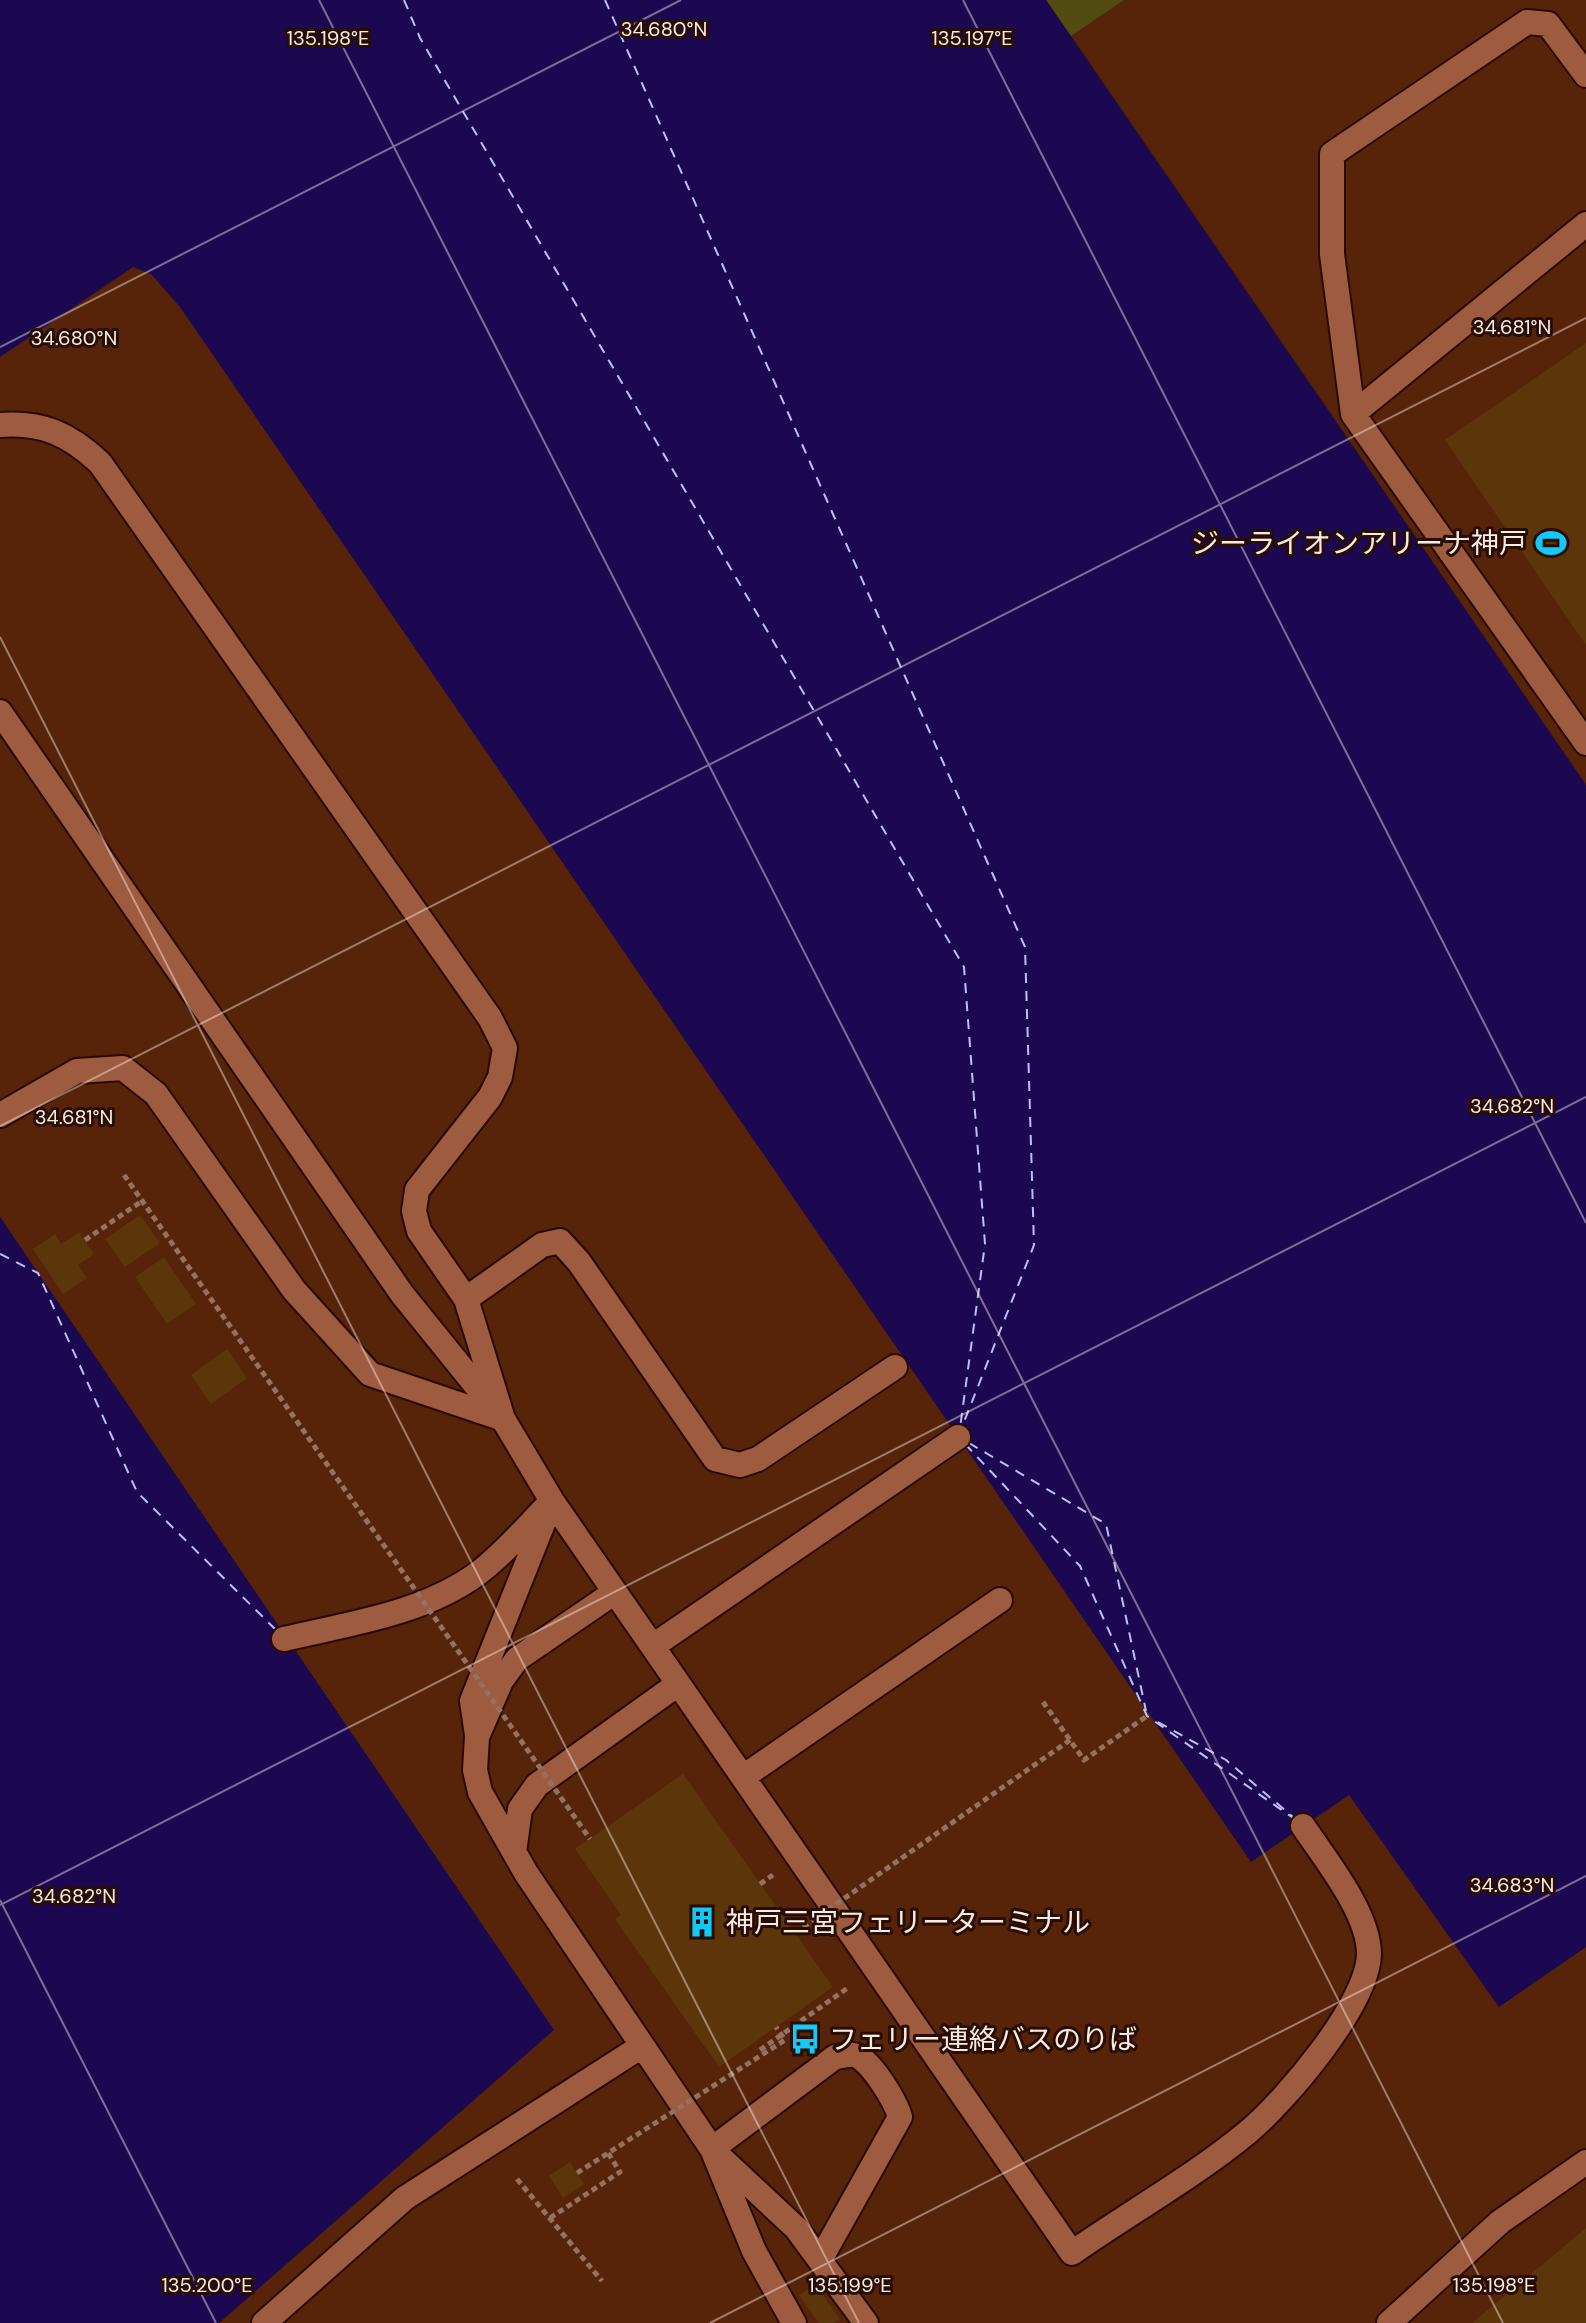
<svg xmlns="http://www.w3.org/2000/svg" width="1586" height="2323" viewBox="0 0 1586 2323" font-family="'DM Sans','Noto Sans JP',sans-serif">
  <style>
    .built { fill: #572309 }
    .green { fill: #524c13 }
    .water { fill: #1b0851 }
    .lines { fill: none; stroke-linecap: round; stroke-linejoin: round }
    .ferry { stroke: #bec0f3; stroke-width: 2; stroke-dasharray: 10 8; stroke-linecap: butt }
    .building { fill: #5c360a }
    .minor-casing { stroke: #2a0a00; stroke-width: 28 }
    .path { stroke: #937262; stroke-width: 5; stroke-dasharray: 6 4; stroke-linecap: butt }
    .minor { stroke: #9d5b3f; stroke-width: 24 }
    .path-bridge { stroke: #937262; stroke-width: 5; stroke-dasharray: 6 4; stroke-linecap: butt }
    .ticks { fill: none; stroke: #faeae4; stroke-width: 2; stroke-opacity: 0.45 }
    .labels { text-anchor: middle; stroke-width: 6; stroke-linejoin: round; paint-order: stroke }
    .poi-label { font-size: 28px; fill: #faeae4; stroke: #270d03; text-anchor: start }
    .ticks-label { font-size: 20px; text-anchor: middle; fill: #faeae4; stroke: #270d03; stroke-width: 6; stroke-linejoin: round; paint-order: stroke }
  </style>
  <rect width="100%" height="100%" fill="#4c1e07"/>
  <path class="built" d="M1047 0H1586V784Z
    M133 267 151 273 180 307 1251 1862 1349 1794 1498 2006 1586 1947V2323H219L553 2030 0 1217V357Z"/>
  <path class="green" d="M1046 0H1124L1071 36Z"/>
  <path class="water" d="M0 0H1046L1586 785V1947L1499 2007 1349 1795 1251 1862 180 307 151 274 133 267 0 357Z
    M0 1217 554 2030 219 2323H0Z"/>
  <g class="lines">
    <path class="ferry" d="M404 0 420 38 964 967 985 1244 960 1428
      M605 0 1025 947 1034 1245 962 1427
      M0 1254 38 1273 137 1492 276 1630
      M969 1443 1106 1524 1146 1711
      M965 1444 1080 1566 1147 1716 1296 1820
      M1158 1722 1226 1760 1293 1817"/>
  </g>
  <path class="building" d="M1586 343V645L1445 440Z
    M140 1215 160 1243 125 1267 105 1239Z
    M79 1232 94 1254 78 1265 87 1278 63 1294 33 1249 55 1234 61 1244Z
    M164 1257 196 1304 167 1324 135 1277Z
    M227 1349 247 1378 211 1404 191 1375Z
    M683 1774 833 1987 719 2067 615 1919 621 1915 575 1849Z
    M570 2162 584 2184 563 2198 549 2176Z
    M1586 2228V2323H1472Z
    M815 2284 840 2319 834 2323H819L799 2295Z"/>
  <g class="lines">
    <g class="minor-casing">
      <path id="minor" d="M1586 75 1548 24 1527 22 1332 154V254L1353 414 1586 743
        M1353 414 1586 224
        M0 425C43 422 69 434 100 463L490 1018 505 1048 500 1077 490 1097 417 1190 414 1211 419 1231 466 1299 503 1419 552 1501 1072 2253C1129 2213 1195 2176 1248 2132 1286 2100 1368 2004 1369 1954 1369 1913 1325 1859 1303 1826
        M0 712 402 1294 503 1419 370 1374 294 1290 156 1094 123 1068 77 1071 0 1115
        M466 1299 542 1245 560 1241 579 1262 715 1459 740 1465 758 1459 895 1367
        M615 1592 517 1659 501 1681 477 1737 475 1770 480 1792 526 1873 712 2149 754 2251 794 2323
        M284 1639C348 1624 422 1614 477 1574 504 1554 528 1525 552 1501
        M653 1646 958 1437
        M477 1735 472 1701 548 1511
        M743 1777 1000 1600
        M514 1852 520 1809 537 1785 678 1684
        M712 2149 835 2057C840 2057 849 2054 854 2055 870 2058 896 2102 900 2117L820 2260
        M720 2157 796 2228 866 2323
        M264 2323 405 2198 642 2046
        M1389 2323 1500 2222 1586 2162"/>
    </g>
    <path class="path" d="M85 1240 142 1201
      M1043 1702 1084 1760 1147 1716
      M760 1884 773 1875
      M760 2050 849 1987
      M517 2179 602 2281
      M550 2218 620 2172 608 2153"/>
    <use href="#minor" class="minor"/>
    <path class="path-bridge" d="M124 1175 590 1839
      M795 1933 1070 1740
      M577 2173 785 2040 776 2027"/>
  </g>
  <path class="ticks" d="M319 0 1503 2323M963 0 1586 1223M0 347 681 0M0 637 859 2323M0 1126 1586 318M0 1900 216 2323M0 1905 1586 1097M710 2323 1586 1876"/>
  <defs>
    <g id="stadium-bare" transform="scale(2.4)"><path d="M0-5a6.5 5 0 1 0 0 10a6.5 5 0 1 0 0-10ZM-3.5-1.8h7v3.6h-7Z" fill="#11cafa" stroke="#270d03" stroke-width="2.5" paint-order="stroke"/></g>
    <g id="building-bare" transform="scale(2.4)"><path d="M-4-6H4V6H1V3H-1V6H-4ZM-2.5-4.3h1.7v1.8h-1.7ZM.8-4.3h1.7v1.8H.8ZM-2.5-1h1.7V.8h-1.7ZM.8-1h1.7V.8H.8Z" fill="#11cafa" stroke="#270d03" stroke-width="2.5" paint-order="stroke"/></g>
    <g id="bus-bare" transform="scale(2.4)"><path d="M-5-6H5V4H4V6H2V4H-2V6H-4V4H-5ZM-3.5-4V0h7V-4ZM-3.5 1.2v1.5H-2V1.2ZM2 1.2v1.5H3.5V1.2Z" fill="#11cafa" stroke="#270d03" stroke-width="2.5" paint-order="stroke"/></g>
  </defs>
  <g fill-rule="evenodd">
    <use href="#stadium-bare" x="1551" y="543"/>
    <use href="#building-bare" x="702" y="1922"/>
    <use href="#bus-bare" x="805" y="2039"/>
  </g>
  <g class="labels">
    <g class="poi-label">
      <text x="1527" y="553" text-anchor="end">ジーライオンアリーナ神戸</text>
      <text x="726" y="1932">神戸三宮フェリーターミナル</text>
      <text x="829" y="2049">フェリー連絡バスのりば</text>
    </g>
  </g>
  <g class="ticks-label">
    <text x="664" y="36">34.680°N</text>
    <text x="328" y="45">135.198°E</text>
    <text x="972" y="45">135.197°E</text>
    <text x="1512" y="334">34.681°N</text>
    <text x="74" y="345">34.680°N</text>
    <text x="1512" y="1113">34.682°N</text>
    <text x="74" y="1124">34.681°N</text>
    <text x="1512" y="1892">34.683°N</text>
    <text x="74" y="1903">34.682°N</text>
    <text x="207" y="2292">135.200°E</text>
    <text x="850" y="2292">135.199°E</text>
    <text x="1494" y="2292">135.198°E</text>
  </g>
</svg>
